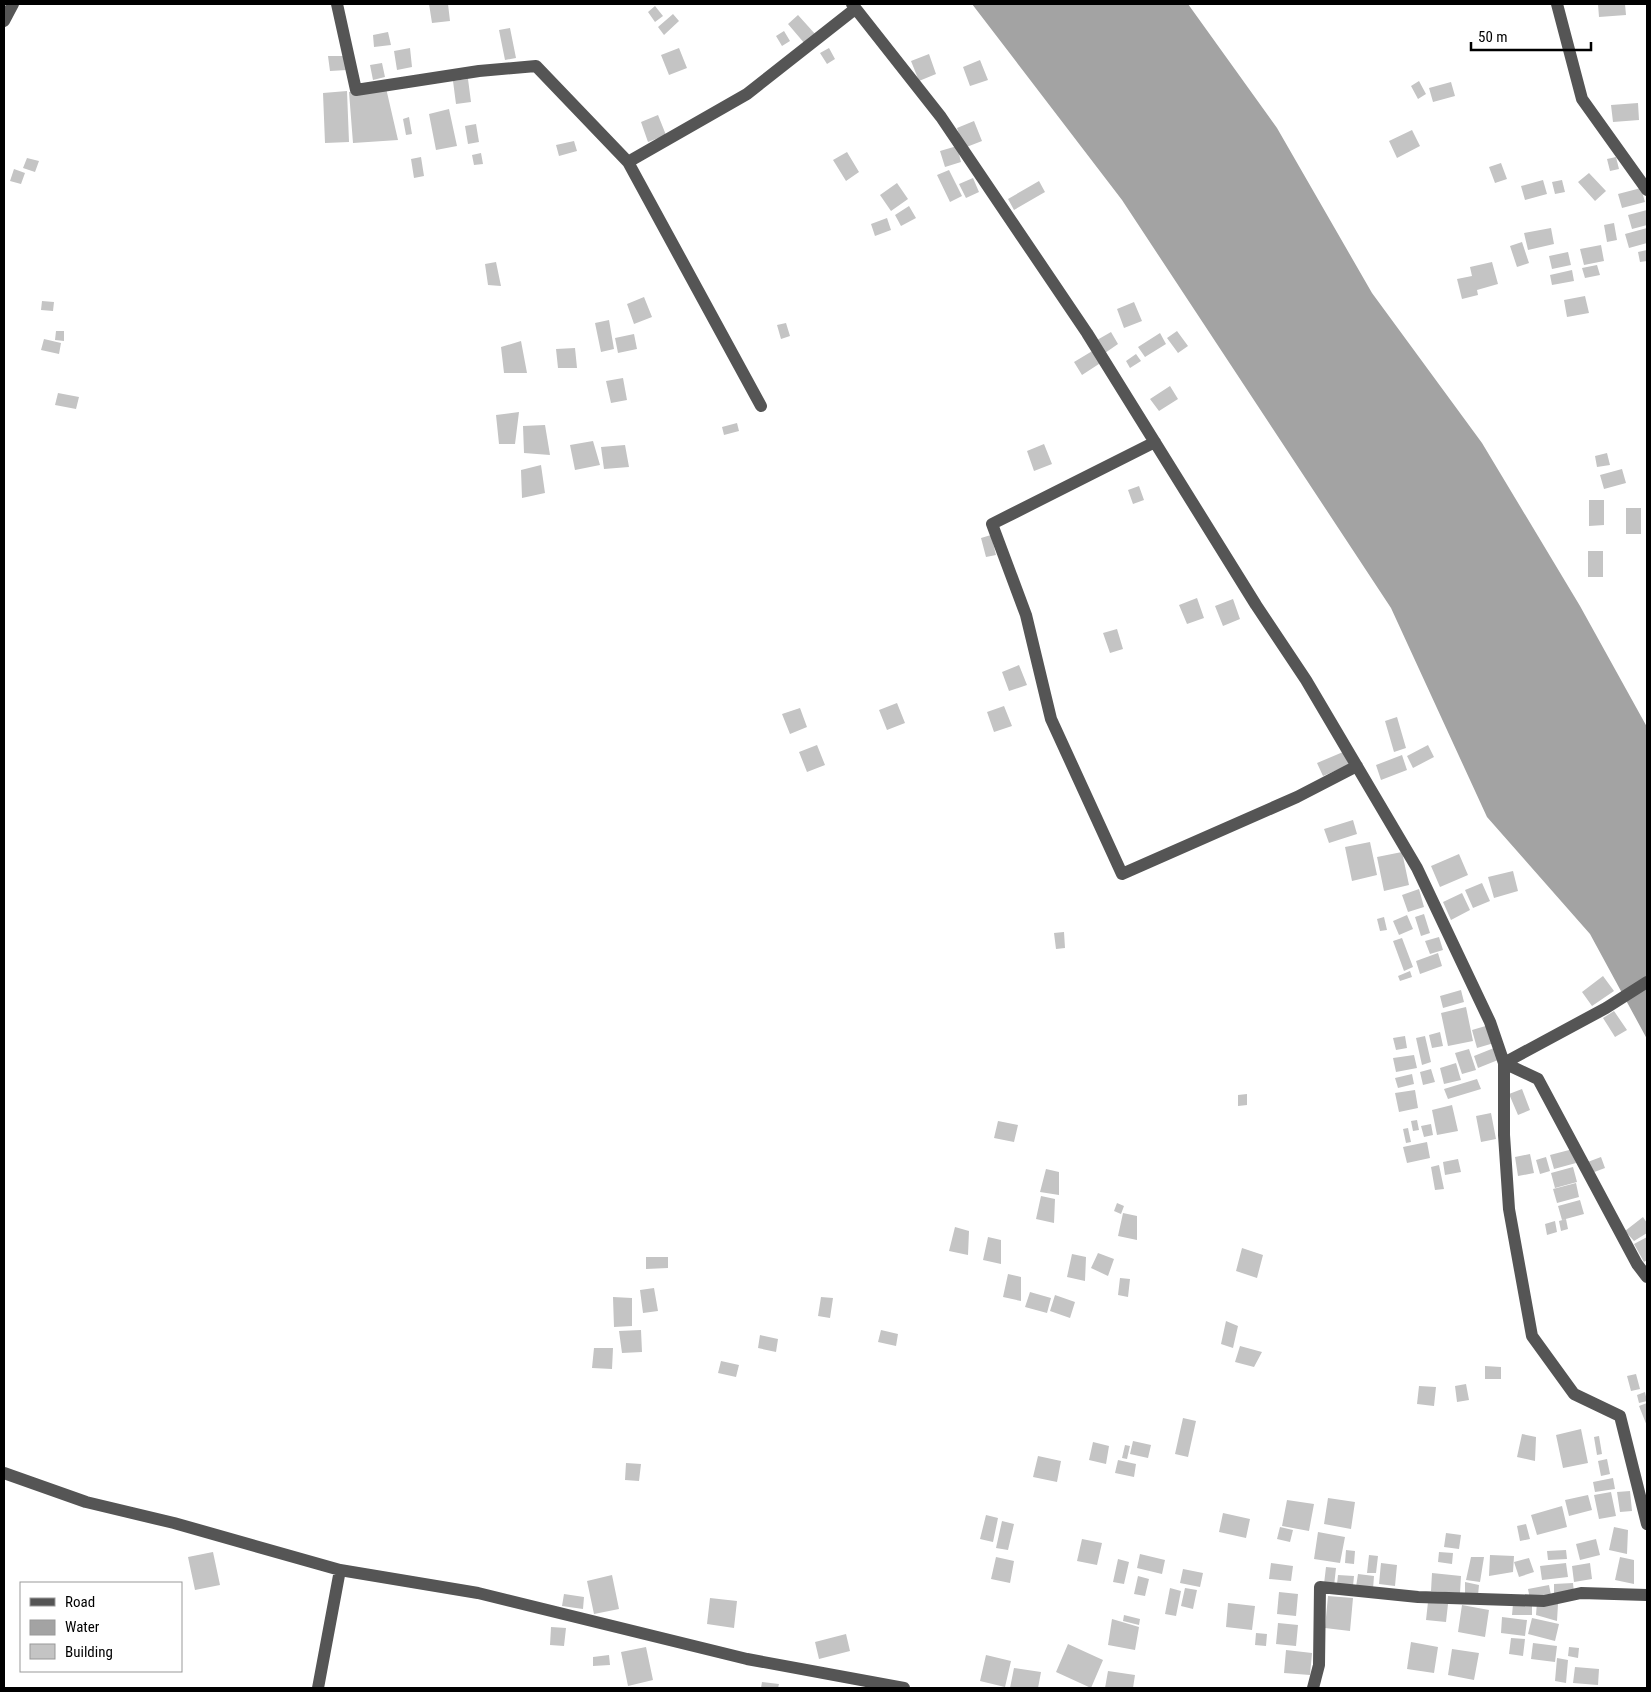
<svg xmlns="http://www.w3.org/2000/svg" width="1651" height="1692" viewBox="0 0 1651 1692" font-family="'Roboto Condensed',sans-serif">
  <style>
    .water { fill: #a3a3a3 }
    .building { fill: #c4c4c4 }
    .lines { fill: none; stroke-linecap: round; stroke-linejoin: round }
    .minor { stroke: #555; stroke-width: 12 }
  </style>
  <rect width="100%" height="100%" fill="#fff"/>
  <path class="water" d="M972 4H1188L1277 128 1372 293 1482 443 1580 606 1647 727V1039L1590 934 1487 817 1391 608 1122 200Z"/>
  <path class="building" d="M429 4H448L450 21 432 23Z
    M1598 4H1625L1626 15 1599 17Z
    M655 6 663 16 655 22 648 12Z
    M673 14 679 21 664 35 658 27Z
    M798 15 816 35 805 44 788 24Z
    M510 28 516 58 505 60 499 30Z
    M784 31 790 41 782 46 776 36Z
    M388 32 391 45 374 47 373 35Z
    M410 48 412 67 397 70 394 51Z
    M679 48 687 68 669 75 661 55Z
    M829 48 835 59 827 64 820 53Z
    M929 54 936 74 919 81 911 61Z
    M328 56H345L347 70 330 71Z
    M980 60 988 80 970 86 963 67Z
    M382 63 385 77 373 80 370 65Z
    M468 79 471 102 456 104 453 81Z
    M1419 81 1426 94 1418 99 1411 86Z
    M1451 82 1455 96 1433 102 1429 88Z
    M386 88 398 140 353 143 349 92Z
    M347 91 349 142 325 143 323 93Z
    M1638 103 1639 120 1613 122 1611 105Z
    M449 109 457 146 436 150 429 114Z
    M658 115 666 135 648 142 641 122Z
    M409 117 412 134 406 135 403 119Z
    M974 121 982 141 964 148 957 128Z
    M476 124 479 142 468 144 465 126Z
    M1412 130 1420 146 1397 158 1389 141Z
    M574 141 577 151 559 156 556 145Z
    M957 146 961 162 945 167 940 151Z
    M847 152 859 172 846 181 833 160Z
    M481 153 483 164 474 165 472 155Z
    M421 157 424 176 414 178 411 159Z
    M1616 157 1619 169 1610 171 1607 159Z
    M27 158 39 161 35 172 23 168Z
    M1501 163 1507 179 1495 183 1489 167Z
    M14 169 25 173 21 184 10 181Z
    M949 170 962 196 950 202 937 175Z
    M1589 173 1606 191 1595 201 1578 182Z
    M973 178 979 192 966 198 959 184Z
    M1543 180 1547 194 1525 200 1521 186Z
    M1562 180 1565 192 1555 194 1552 182Z
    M1039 181 1045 192 1014 210 1008 199Z
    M897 183 908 199 891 211 880 195Z
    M1641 188 1645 202 1622 208 1618 194Z
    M909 206 916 218 901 226 895 215Z
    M1647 210V225L1632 229 1628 215Z
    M887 218 891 230 875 236 871 224Z
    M1614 223 1617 240 1607 242 1604 225Z
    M1551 228 1554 244 1528 250 1524 233Z
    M1647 228V243L1629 248 1625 234Z
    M1522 242 1529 263 1517 267 1510 246Z
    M1601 245 1604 261 1584 265 1580 249Z
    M1647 250V261L1640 262 1638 252Z
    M1568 252 1571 265 1552 269 1549 256Z
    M496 262 501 286 488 285 485 264Z
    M1492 262 1498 284 1477 290 1478 295 1462 299 1457 279 1472 276 1470 267Z
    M1597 265 1600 275 1585 278 1582 268Z
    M1572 270 1574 281 1552 285 1550 275Z
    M1585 296 1589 313 1567 317 1564 300Z
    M644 297 652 317 634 324 627 304Z
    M42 301 54 302 53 311 41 310Z
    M1134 302 1142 321 1124 328 1117 309Z
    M609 320 614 349 601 352 595 323Z
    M786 323 790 336 781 339 777 325Z
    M56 331H64V341L55 340Z
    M1177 331 1188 346 1178 353 1167 338Z
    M1111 332 1118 344 1105 353 1097 340Z
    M1160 333 1166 344 1145 357 1138 347Z
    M634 334 637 349 618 353 615 338Z
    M44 339 61 343 59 354 41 350Z
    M521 341 527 373H504L501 347Z
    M575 348 577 368H558L556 349Z
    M1094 350 1102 362 1082 375 1074 362Z
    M1136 354 1141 361 1130 368 1126 361Z
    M623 378 627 400 611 403 606 381Z
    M1170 386 1178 399 1159 411 1150 399Z
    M58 393 79 397 76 409 55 405Z
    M519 412 515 444H499L496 415Z
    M737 423 739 431 724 435 722 427Z
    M545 425 550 455 524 453 523 426Z
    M593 441 600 465 575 470 570 445Z
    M1044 444 1052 464 1034 471 1027 451Z
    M625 445 629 467 604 469 601 447Z
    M1607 453 1610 465 1597 467 1595 456Z
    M541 465 545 493 522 498 521 470Z
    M1622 469 1626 483 1604 489 1600 475Z
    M1139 486 1144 500 1133 504 1128 490Z
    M1589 500H1604V525L1589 526Z
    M1626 508H1641V534H1626Z
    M991 535 996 555 986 557 981 538Z
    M1588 551H1603V577H1588Z
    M1197 598 1204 618 1187 624 1179 605Z
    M1233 599 1240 619 1223 626 1215 606Z
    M1117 629 1123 649 1110 653 1103 633Z
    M1019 665 1027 685 1009 691 1002 672Z
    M897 703 905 723 887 730 879 710Z
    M1004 706 1012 726 994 732 987 712Z
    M800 708 807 727 790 734 782 714Z
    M1397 717 1406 748 1394 752 1385 721Z
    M817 745 825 765 807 772 799 752Z
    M1428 745 1434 757 1413 768 1407 756Z
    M1343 752 1349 765 1323 776 1317 763Z
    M1402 755 1407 770 1381 780 1376 765Z
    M1353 820 1357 834 1329 843 1324 829Z
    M1370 842 1377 875 1352 881 1345 847Z
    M1402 852 1409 885 1384 891 1377 857Z
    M1459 854 1468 875 1440 887 1431 866Z
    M1513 871 1518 891 1494 898 1488 877Z
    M1482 883 1490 901 1473 908 1465 890Z
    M1419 889 1424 907 1408 912 1402 895Z
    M1462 893 1470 910 1451 920 1443 902Z
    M1424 914 1430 933 1421 936 1415 917Z
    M1407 915 1413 929 1399 935 1393 921Z
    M1384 917 1387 930 1380 931 1377 919Z
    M1064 932 1065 948 1056 949 1054 933Z
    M1439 937 1443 950 1430 954 1425 941Z
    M1402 938 1413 967 1404 971 1393 941Z
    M1438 953 1442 966 1420 974 1416 961Z
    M1410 971 1412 977 1400 981 1398 976Z
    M1603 976 1614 991 1592 1006 1582 992Z
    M1461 990 1464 1002 1443 1008 1440 996Z
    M1466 1007 1473 1041 1448 1046 1441 1013Z
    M1614 1011 1627 1030 1615 1037 1603 1018Z
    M1489 1025 1494 1043 1477 1048 1472 1030Z
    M1440 1032 1443 1046 1432 1048 1429 1035Z
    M1405 1036 1407 1048 1396 1050 1393 1038Z
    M1425 1036 1431 1062 1422 1065 1416 1038Z
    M1494 1048 1498 1060 1478 1068 1474 1056Z
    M1469 1049 1476 1070 1462 1074 1455 1053Z
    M1414 1055 1417 1068 1396 1072 1393 1058Z
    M1456 1063 1461 1080 1444 1084 1440 1068Z
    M1431 1069 1435 1082 1423 1085 1420 1072Z
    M1412 1074 1414 1084 1398 1088 1395 1078Z
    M1477 1079 1481 1089 1448 1099 1444 1089Z
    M1522 1089 1530 1110 1518 1115 1509 1094Z
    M1415 1090 1418 1108 1399 1112 1395 1093Z
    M1247 1094V1105L1238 1106V1095Z
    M1452 1105 1458 1131 1437 1135 1432 1110Z
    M1491 1113 1496 1139 1481 1142 1476 1116Z
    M1417 1120 1419 1130 1413 1131 1411 1121Z
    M998 1121 1018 1125 1014 1142 994 1138Z
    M1431 1124 1433 1135 1424 1137 1421 1126Z
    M1408 1128 1411 1142 1406 1143 1403 1129Z
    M1427 1142 1430 1158 1407 1163 1403 1147Z
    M1573 1149 1576 1163 1554 1169 1550 1155Z
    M1530 1154 1534 1173 1518 1176 1515 1157Z
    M1546 1157 1550 1171 1540 1174 1536 1160Z
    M1601 1157 1605 1168 1589 1174 1585 1163Z
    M1458 1159 1461 1172 1445 1175 1443 1162Z
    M1439 1165 1444 1189 1435 1190 1431 1167Z
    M1573 1167 1577 1182 1555 1188 1551 1173Z
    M1046 1169 1059 1172V1195L1040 1192Z
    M1576 1183 1579 1197 1557 1203 1553 1189Z
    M1041 1196 1055 1199 1054 1223 1036 1219Z
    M1580 1200 1584 1214 1562 1220 1558 1206Z
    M1117 1203 1124 1206 1121 1214 1114 1211Z
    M1123 1213 1137 1216V1240L1118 1236Z
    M1643 1217 1647 1223V1233L1634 1241 1625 1231Z
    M1566 1219 1568 1229 1561 1231 1559 1221Z
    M1555 1221 1557 1232 1547 1235 1545 1224Z
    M955 1227 969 1231 968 1255 949 1251Z
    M988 1237 1001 1240V1264L983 1260Z
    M1647 1237V1260L1644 1262 1634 1244Z
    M1242 1248 1263 1255 1257 1278 1236 1271Z
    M1098 1253 1114 1259 1108 1276 1091 1268Z
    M1072 1254 1086 1257 1085 1281 1067 1277Z
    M646 1257H668V1268L646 1269Z
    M1008 1274 1021 1277V1301L1003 1297Z
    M1120 1278 1130 1279 1128 1297 1118 1295Z
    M654 1288 658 1311 643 1313 640 1290Z
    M1030 1292 1051 1298 1047 1313 1025 1307Z
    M1055 1295 1075 1302 1070 1318 1050 1311Z
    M613 1297 632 1298V1326L614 1327Z
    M821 1297 833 1298 830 1318 818 1316Z
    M1226 1321 1238 1326 1233 1348 1221 1344Z
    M641 1330 642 1352 622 1353 619 1331Z
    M881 1330 898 1334 896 1346 878 1342Z
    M760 1335 778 1339 776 1352 758 1348Z
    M1240 1346 1262 1352 1254 1367 1235 1362Z
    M594 1348H613L612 1369 592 1368Z
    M721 1361 739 1365 736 1377 718 1373Z
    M1485 1366 1501 1367V1379H1485Z
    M1636 1374 1640 1389 1631 1391 1627 1376Z
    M1466 1384 1469 1400 1457 1402 1455 1386Z
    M1419 1386 1436 1387 1434 1406 1417 1404Z
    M1645 1392 1647 1401 1639 1403 1637 1395Z
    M1647 1403V1426L1639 1406Z
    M1183 1418 1196 1421 1188 1457 1175 1454Z
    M1581 1429 1588 1463 1563 1468 1556 1435Z
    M1522 1434 1536 1437 1535 1461 1517 1457Z
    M1599 1436 1602 1454 1597 1455 1594 1437Z
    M1133 1441 1151 1445 1148 1458 1130 1454Z
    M1093 1442 1109 1446 1106 1464 1089 1460Z
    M1125 1445 1130 1446 1127 1459 1122 1458Z
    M1038 1456 1061 1461 1057 1482 1033 1477Z
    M1607 1459 1610 1474 1601 1476 1598 1461Z
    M1118 1460 1136 1464 1134 1477 1115 1473Z
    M626 1463 641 1464 639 1481 625 1480Z
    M1613 1478 1615 1489 1595 1492 1593 1482Z
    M1630 1491 1632 1511 1620 1512 1617 1492Z
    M1611 1492 1616 1516 1599 1519 1594 1495Z
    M1588 1495 1592 1510 1569 1516 1565 1500Z
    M1328 1498 1355 1502 1351 1529 1324 1524Z
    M1287 1500 1314 1504 1309 1531 1282 1526Z
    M1562 1506 1567 1527 1537 1535 1531 1515Z
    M1223 1513 1250 1519 1246 1538 1219 1532Z
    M986 1515 998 1518 993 1542 980 1539Z
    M1002 1521 1014 1524 1008 1550 996 1548Z
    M1526 1524 1530 1539 1520 1541 1517 1526Z
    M1280 1527 1293 1530 1290 1542 1277 1539Z
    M1614 1527 1628 1530 1627 1554 1609 1550Z
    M1318 1532 1345 1537 1340 1563 1314 1559Z
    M1446 1533 1461 1535 1459 1549 1444 1547Z
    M1082 1539 1102 1543 1097 1565 1077 1561Z
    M1596 1539 1600 1555 1580 1560 1576 1544Z
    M1346 1550 1355 1551 1354 1564 1345 1563Z
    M1566 1550 1567 1559 1548 1560 1547 1551Z
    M213 1552 220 1585 195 1590 188 1557Z
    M1439 1552 1453 1553 1452 1564 1438 1562Z
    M1140 1554 1165 1560 1162 1574 1137 1568Z
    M1369 1555 1378 1556 1376 1573H1367Z
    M1490 1555 1514 1556 1513 1572 1489 1576Z
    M996 1557 1014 1561 1010 1583 991 1579Z
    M1471 1557H1484L1480 1582 1466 1580Z
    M1620 1557 1634 1560V1584L1615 1580Z
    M1529 1558 1534 1572 1519 1577 1514 1562Z
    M1118 1559 1129 1562 1124 1584 1113 1582Z
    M1271 1563 1293 1566 1291 1581 1269 1579Z
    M1381 1563 1397 1565 1395 1586 1379 1584Z
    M1566 1563 1568 1577 1542 1580 1540 1566Z
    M1590 1563 1592 1579 1574 1582 1572 1566Z
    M1326 1567 1336 1568 1334 1586 1324 1584Z
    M1183 1569 1203 1573 1200 1587 1180 1583Z
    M1432 1573 1461 1576 1460 1593 1431 1591Z
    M1358 1574 1374 1576 1373 1589 1356 1587Z
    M612 1575 619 1609 594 1614 587 1581Z
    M1338 1575 1354 1576 1353 1586 1337 1584Z
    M1138 1576 1149 1579 1145 1596 1134 1594Z
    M1465 1582 1479 1585 1478 1595 1465 1594Z
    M1573 1583 1574 1593H1554V1584Z
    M1549 1585 1551 1595 1530 1599 1528 1589Z
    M1170 1588 1181 1591 1176 1616 1165 1614Z
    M1185 1588 1197 1590 1193 1609 1181 1606Z
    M1279 1592 1298 1594 1296 1616 1277 1614Z
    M564 1594 584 1597 583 1609 562 1606Z
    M1328 1596 1353 1598 1350 1631 1325 1628Z
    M710 1598 737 1601 734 1628 707 1624Z
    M1428 1602 1448 1604 1446 1622 1426 1620Z
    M1537 1602 1558 1604 1557 1621 1536 1615Z
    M1228 1603 1255 1606 1252 1630 1226 1627Z
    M1513 1604H1532V1615H1512Z
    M1462 1605 1489 1610 1485 1637 1458 1632Z
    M1124 1615 1140 1619 1139 1625 1123 1621Z
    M1502 1617 1527 1620 1525 1636 1501 1633Z
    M1532 1618 1559 1624 1555 1641 1528 1634Z
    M1112 1619 1139 1627 1135 1650 1108 1645Z
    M1278 1623 1298 1625 1296 1646 1276 1644Z
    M551 1627 566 1628 564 1646 550 1645Z
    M1256 1633 1267 1634 1266 1646 1255 1645Z
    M846 1634 850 1651 819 1659 815 1642Z
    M1511 1638 1525 1639 1523 1656 1509 1654Z
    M1411 1642 1438 1647 1434 1673 1407 1669Z
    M1533 1643 1557 1646 1555 1662 1531 1659Z
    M1068 1644 1103 1660 1091 1688 1056 1672Z
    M646 1647 653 1680 628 1686 621 1652Z
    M1569 1647 1579 1648 1578 1658 1568 1656Z
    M1452 1649 1479 1653 1474 1680 1448 1675Z
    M1286 1650 1312 1653 1310 1675 1284 1673Z
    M609 1655 610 1665 593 1666V1657Z
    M986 1655 1011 1661 1005 1687 980 1681Z
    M1557 1658 1568 1660 1566 1683 1555 1681Z
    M1575 1667 1599 1669 1598 1685 1573 1683Z
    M1014 1668 1041 1672 1038 1688H1010Z
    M1108 1671 1135 1675 1133 1688H1105Z
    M762 1682 779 1684 778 1688H761Z"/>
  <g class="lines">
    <path class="minor" d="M337 4 356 90 479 71 536 66 628 162 761 406
      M852 4 941 117 1087 333 1256 605 1306 680 1417 868 1490 1022 1504 1063V1135L1509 1209 1532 1336 1574 1394 1620 1416 1647 1524
      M1557 4 1582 99 1647 190
      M4 21 13 4
      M628 162 747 94 855 9
      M1155 442 992 524 1026 615 1051 719 1122 874 1297 797 1357 766
      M1504 1063 1538 1079 1637 1264 1647 1277
      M1504 1063 1606 1008 1647 982
      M4 1473 86 1502 174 1523 340 1570
      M318 1688 340 1570 478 1593 747 1659 904 1688
      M1313 1688 1319 1665 1320 1587 1418 1597 1544 1601 1581 1593 1647 1595"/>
  </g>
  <rect width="1651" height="1692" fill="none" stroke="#000000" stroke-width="10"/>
  <rect x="20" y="1582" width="162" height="90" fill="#ffffff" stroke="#999999"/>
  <rect x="30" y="1598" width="25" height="8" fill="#555555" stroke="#999999"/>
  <text x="65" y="1607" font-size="15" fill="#000000">Road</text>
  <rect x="30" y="1620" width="25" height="15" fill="#a3a3a3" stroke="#999999"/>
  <text x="65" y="1632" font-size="15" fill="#000000">Water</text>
  <rect x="30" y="1644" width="25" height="15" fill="#c4c4c4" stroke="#999999"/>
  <text x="65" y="1657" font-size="15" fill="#000000">Building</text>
  <path d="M1471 42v8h120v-8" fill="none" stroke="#000000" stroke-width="2.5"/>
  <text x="1478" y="42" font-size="15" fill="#000000" stroke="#ffffff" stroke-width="4" paint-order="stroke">50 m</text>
</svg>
